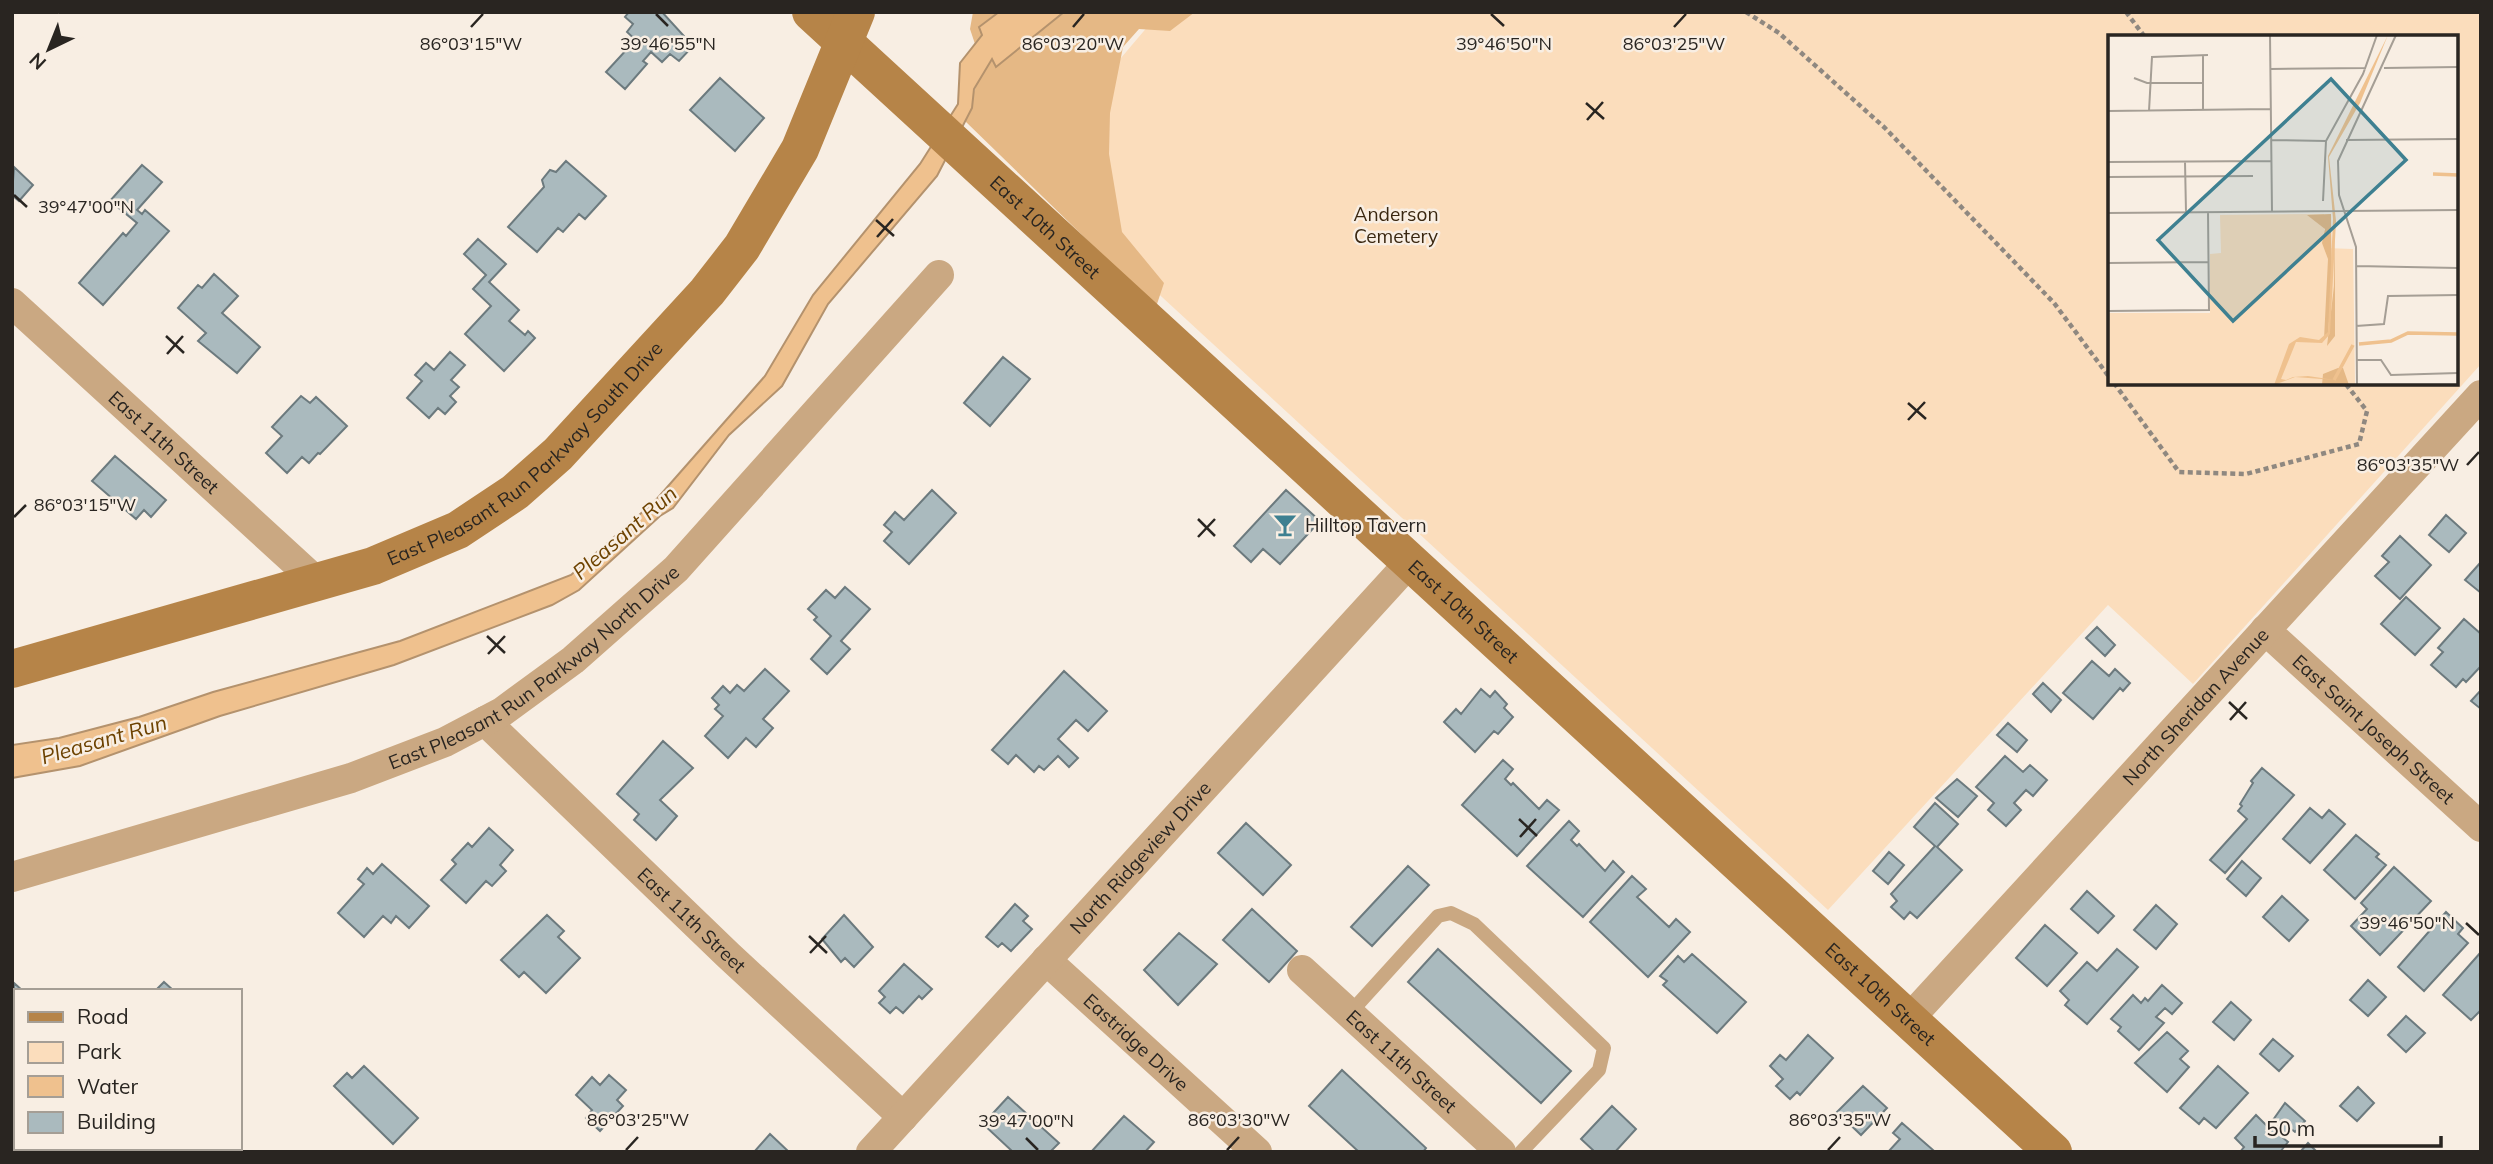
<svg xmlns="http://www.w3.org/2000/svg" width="2493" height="1164" viewBox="0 0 2493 1164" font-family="Mulish,sans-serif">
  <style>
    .green { fill: #fbddbc; fill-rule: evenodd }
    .forest { fill: #e5b885 }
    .water { fill: #efc18e; stroke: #b4926d; stroke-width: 2 }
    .building { fill: #aababe; stroke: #6c7a7e; stroke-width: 2 }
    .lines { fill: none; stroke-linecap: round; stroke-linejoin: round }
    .path { stroke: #8f8880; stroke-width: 4.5; stroke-dasharray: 5 3.5; stroke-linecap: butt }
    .lane { stroke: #caa882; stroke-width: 14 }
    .street { stroke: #caa882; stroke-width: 30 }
    .secondary { stroke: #b68448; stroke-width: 38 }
    .ticks { fill: none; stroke: #292521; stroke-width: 2.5 }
    .labels { text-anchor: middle; stroke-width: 5; stroke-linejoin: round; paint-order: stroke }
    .park-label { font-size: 19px; fill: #3a2710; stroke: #f8eee3 }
    .street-label { font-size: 19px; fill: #292521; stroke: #f8eee3 }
    .poi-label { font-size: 19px; fill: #292521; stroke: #f8eee3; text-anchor: start }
    .water-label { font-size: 21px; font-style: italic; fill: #6d4200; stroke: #f8eee3 }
    .inset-river { fill: none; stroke: #efc18e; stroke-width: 3.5 }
    .inset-road { fill: none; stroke: #a59e95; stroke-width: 2 }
    .view { fill: #3e8091; fill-opacity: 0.15; stroke: #3e8091; stroke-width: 3.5 }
    .inset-edge { fill: none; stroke: #292521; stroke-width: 3.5 }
    .ticks-label { font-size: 18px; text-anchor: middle; fill: #292521; stroke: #f8eee3; stroke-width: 5; stroke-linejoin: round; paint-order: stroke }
  </style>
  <rect width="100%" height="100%" fill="#f8eee3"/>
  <path class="green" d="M1160 12H2481V364L2193 684 2108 605 1828 910 1025 171ZM2110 37H2456V383H2110Z"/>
  <path class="forest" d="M973 12H1004L975 44 970 29Z
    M1037 12H1195L1170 31 1139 29 1123 47 1110 113 1109 154 1122 232 1164 283 1156 307 965 121C971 110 971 100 975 89 986 57 1013 35 1037 12Z"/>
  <path class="water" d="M999 12H1064L996 67 992 59 974 89 972 108 937 176 828 304 782 386 729 435 673 508 660 516 579 590 552 605 394 665 220 716 80 766 12 778V745L59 738 139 717 213 692 400 641 571 575 655 501 765 376 813 295 920 164 958 104 960 63 982 35 979 27Z"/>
  <path class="building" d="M629 12H662L693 46 679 61 670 54 662 62 651 52 643 61 647 64 625 89 606 72 629 47 632 50 639 43 627 32 633 24 625 17Z
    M720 78 764 118 735 151 690 110Z
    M566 161 606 196 585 219 579 214 563 232 558 228 537 252 508 227 544 187 542 180 550 170 556 172Z
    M142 165 162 182 137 210 142 214 145 210 169 231 103 305 79 283 123 233 126 236 137 223 110 201Z
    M14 167 33 185 19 201 12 195Z
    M478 239 506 264 489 282 519 310 509 321 525 335 528 331 535 338 504 371 465 334 491 306 473 289 486 275 464 254Z
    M214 274 238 296 222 313 260 347 237 373 198 341 206 333 178 308 198 285 202 288Z
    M450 352 465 365 451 380 459 387 450 396 456 402 445 414 438 408 429 418 407 398 422 381 415 375 426 363 434 370Z
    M1003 357 1030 379 990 426 964 403Z
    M301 396 310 403 316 397 347 426 320 454 318 453 309 463 302 457 287 473 266 453 282 436 272 427Z
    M115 456 166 500 151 517 144 510 136 519 92 481Z
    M932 490 956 513 909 564 884 541 892 532 884 525 895 512 904 520Z
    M1286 490 1320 521 1280 564 1263 549 1251 562 1234 546Z
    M2446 515 2466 533 2449 552 2429 535Z
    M2400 536 2431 565 2400 599 2375 576 2389 562 2382 556Z
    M2481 562V593L2465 580Z
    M845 587 870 609 841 641 850 649 827 674 811 659 831 636 814 620 817 617 808 609 826 590 835 598Z
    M2406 597 2440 628 2415 655 2381 624Z
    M2464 619 2481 634V666L2466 682 2463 679 2456 687 2431 665 2443 652 2438 648Z
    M2097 627 2115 645 2105 656 2086 638Z
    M2092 661 2109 676 2115 669 2130 683 2123 691 2120 688 2093 719 2063 693Z
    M765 669 789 691 763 719 773 728 756 747 746 738 728 758 705 736 723 716 715 709 719 705 712 698 723 686 730 693 737 685 744 691Z
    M1064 671 1107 711 1088 731 1076 720 1058 739 1078 758 1069 767 1058 756 1044 770 1039 766 1034 772 1016 755 1008 764 992 750Z
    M2043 683 2061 700 2051 712 2033 694Z
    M1481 689 1490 697 1495 691 1507 704 1504 708 1513 717 1498 734 1494 731 1475 752 1444 722 1456 709 1461 714Z
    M2481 690V709L2471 701Z
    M2008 723 2027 740 2017 752 1997 735Z
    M663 741 693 768 660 800 677 816 656 840 634 820 639 814 617 794Z
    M2005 756 2023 772 2030 765 2047 780 2033 796 2026 790 2014 803 2021 810 2006 826 1988 810 1994 803 1976 787Z
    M1503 760 1513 769 1505 779 1511 785 1513 783 1539 809 1547 800 1559 810 1517 856 1462 805Z
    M2262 768 2294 795 2225 873 2210 860 2247 819 2238 811 2242 806 2240 804 2253 783 2251 781Z
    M1957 779 1977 796 1958 817 1936 798Z
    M1935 803 1958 824 1937 847 1962 870 1917 918 1910 912 1904 919 1891 907 1897 901 1891 894 1935 846 1914 827Z
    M2310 808 2322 818 2329 810 2345 824 2310 863 2283 839Z
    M1569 821 1579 831 1571 840 1577 846 1579 844 1605 871 1613 861 1624 872 1583 917 1527 866Z
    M1246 823 1291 865 1263 895 1218 853Z
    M489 828 513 850 500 865 506 871 492 886 486 881 466 903 441 880 456 864 452 860 468 843 472 847Z
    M2356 835 2379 854 2376 857 2386 865 2355 899 2324 870Z
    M1889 852 1904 865 1888 884 1873 871Z
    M2242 861 2261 878 2246 896 2227 879Z
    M382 864 429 906 409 928 396 916 391 923 383 916 364 937 338 913 364 884 358 879 367 868 373 874Z
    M1408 866 1429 885 1372 946 1351 927Z
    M2394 867 2431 901 2380 955 2351 926 2367 909 2361 903Z
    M1632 876 1646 889 1637 897 1669 927 1676 919 1690 932 1648 977 1590 922Z
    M2087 891 2114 916 2098 933 2071 909Z
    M2282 896 2308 920 2289 941 2263 917Z
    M1015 904 1028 916 1023 921 1032 929 1011 951 1002 943 998 947 986 937Z
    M2156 905 2177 924 2156 949 2134 930Z
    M1252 909 1297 951 1269 982 1223 940Z
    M2446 912 2463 928 2458 934 2468 943 2424 991 2398 967Z
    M547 915 564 931 558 937 580 958 546 993 524 972 519 977 501 960Z
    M844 915 873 947 854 967 845 958 841 962 822 939Z
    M2045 925 2077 953 2047 986 2016 958Z
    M1179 933 1217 964 1178 1005 1144 970Z
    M1438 949 1571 1071 1541 1103 1408 982Z
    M2117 949 2138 967 2087 1024 2065 1005 2069 1000 2060 991 2087 962 2097 971Z
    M2481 952V1010L2471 1020 2443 995Z
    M1692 954 1746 1002 1717 1033 1663 985 1667 981 1660 976 1678 956 1684 962Z
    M904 964 932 989 922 999 919 996 903 1013 896 1007 890 1013 879 1003 885 997 879 991Z
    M2368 980 2386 997 2368 1016 2350 1000Z
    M164 982 174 991H155Z
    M14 983 23 991H16V1032L12 1036Z
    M2162 985 2182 1003 2172 1014 2165 1008 2156 1017 2164 1023 2139 1050 2118 1031 2121 1027 2111 1019 2133 995 2141 1003 2145 998 2148 1001Z
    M2231 1002 2251 1020 2234 1040 2213 1022Z
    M2406 1016 2425 1033 2406 1052 2388 1035Z
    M2167 1032 2188 1051 2180 1059 2189 1067 2167 1092 2135 1063Z
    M1808 1035 1833 1058 1800 1095 1797 1092 1790 1099 1776 1086 1783 1079 1770 1066 1780 1055 1786 1060Z
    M2273 1039 2293 1056 2279 1071 2260 1054Z
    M364 1066 418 1118 393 1144 334 1086 347 1073 352 1078Z
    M2218 1066 2248 1093 2216 1128 2204 1118 2199 1124 2180 1108Z
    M1342 1070 1426 1148 1423 1152H1359L1309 1106Z
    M609 1075 626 1090 617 1100 623 1106 600 1131 586 1118 592 1110 576 1095 592 1077 600 1085Z
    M1863 1086 1887 1108 1861 1135 1837 1112Z
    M2358 1087 2374 1103 2357 1121 2340 1106Z
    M1008 1097 1059 1143 1050 1152H1013L983 1124Z
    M2285 1103 2305 1121 2295 1132 2290 1128 2282 1137 2288 1142 2280 1152H2240L2244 1147 2235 1138 2256 1115 2268 1127Z
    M1612 1106 1636 1129 1615 1152H1595L1581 1139Z
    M1124 1116 1154 1142 1145 1152H1091Z
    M1902 1123 1933 1150 1931 1152H1888L1900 1139 1893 1133Z
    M770 1134 789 1152H754Z
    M2308 1143 2317 1152H2300Z"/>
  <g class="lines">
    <path class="path" d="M1746 12 1779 33 1885 128 2054 303 2110 378
      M2126 12 2145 37
      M2114 383 2179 472 2246 474 2359 444 2367 411 2345 383"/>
    <path class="lane" d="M1349 1014 1438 916 1451 913 1474 924 1604 1048 1599 1070 1521 1152"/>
    <g class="street">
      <path id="s1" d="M12 303 317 582"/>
      <path id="s2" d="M2265 630 2481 827"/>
      <path id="s3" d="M485 721 728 955 903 1117"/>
      <path id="s4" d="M12 877 351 778 445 742 502 712 573 660 676 569 939 275"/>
      <path id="s5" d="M1046 960 1257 1152"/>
      <path id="s6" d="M1302 970 1501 1152"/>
      <path id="s7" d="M1909 1019 2481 395"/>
      <path id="s8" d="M871 1152 1410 562"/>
    </g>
    <g class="secondary">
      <path id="s9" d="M811 12 2053 1152"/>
      <path id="s10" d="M12 669 373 566 458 530 515 492 558 454 707 292 742 247 800 149 856 12"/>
    </g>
  </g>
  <path class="ticks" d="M656 14 668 26M1491 14 1504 26M471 27 483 14M1073 27 1084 14M1674 27 1686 14M1586 103 1604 119M1587 120 1603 102M14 195 27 207M876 220 894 236M877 237 893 219M166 336 184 353M167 354 183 336M1908 403 1926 419M1908 420 1925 402M2467 465 2479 452M14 517 26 505M1198 519 1215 536M1198 537 1215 519M487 636 505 653M488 654 505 636M2229 702 2247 719M2230 720 2246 702M1519 819 1537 836M1520 837 1536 819M2466 923 2479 935M809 936 827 953M810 953 826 936M1026 1138 1038 1150M626 1150 638 1137M1227 1150 1239 1137M1828 1150 1840 1137"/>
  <defs>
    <g id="bar-bare" transform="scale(1.89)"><path d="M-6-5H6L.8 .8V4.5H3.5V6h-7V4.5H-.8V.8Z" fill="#3e8091" stroke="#f8eee3" stroke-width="2.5" paint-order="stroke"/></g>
  </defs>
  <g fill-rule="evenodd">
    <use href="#bar-bare" x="1285" y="525"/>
  </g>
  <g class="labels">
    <g class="park-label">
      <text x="1396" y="221">Anderson<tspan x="1396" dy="22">Cemetery</tspan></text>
    </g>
    <g class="street-label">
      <text dy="7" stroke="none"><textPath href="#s9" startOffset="318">East 10th Street</textPath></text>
      <text dy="7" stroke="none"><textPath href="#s1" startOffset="206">East 11th Street</textPath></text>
      <text dy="7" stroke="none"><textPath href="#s10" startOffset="567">East Pleasant Run Parkway South Drive</textPath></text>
      <text dy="7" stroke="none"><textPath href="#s9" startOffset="886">East 10th Street</textPath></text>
      <text dy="7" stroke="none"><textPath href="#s4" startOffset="569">East Pleasant Run Parkway North Drive</textPath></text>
      <text dy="7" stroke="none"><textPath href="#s7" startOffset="424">North Sheridan Avenue</textPath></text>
      <text dy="7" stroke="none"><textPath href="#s2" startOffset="147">East Saint Joseph Street</textPath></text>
      <text dy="7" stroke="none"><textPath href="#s8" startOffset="399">North Ridgeview Drive</textPath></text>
      <text dy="7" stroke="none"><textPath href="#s3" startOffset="287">East 11th Street</textPath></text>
      <text dy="7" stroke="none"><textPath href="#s9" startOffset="1452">East 10th Street</textPath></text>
      <text dy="7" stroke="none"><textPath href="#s5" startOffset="122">Eastridge Drive</textPath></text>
      <text dy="7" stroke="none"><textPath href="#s6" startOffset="135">East 11th Street</textPath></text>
    </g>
    <g class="poi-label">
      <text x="1305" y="532">Hilltop Tavern</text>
    </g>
    <g class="water-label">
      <text transform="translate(625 533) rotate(-41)" y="7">Pleasant Run</text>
      <text transform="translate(104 740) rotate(-16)" y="7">Pleasant Run</text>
    </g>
  </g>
  <g transform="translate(2108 35)">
    <rect width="350" height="350" fill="#f8eee3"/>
    <path d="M216 179 217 213 245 214 247 350H0V278H102V219L113 218 112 180Z" fill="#fbddbc"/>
    <path d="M223 179 224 250 220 298 216 304 220 224 214 208 217 194 199 180ZM227 184V301L219 311 226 251ZM230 333H235L241 350H214L215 339Z" fill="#e5b885"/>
    <path d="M280 0 252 68 221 122 228 186 222 299 214 308 188 307 173 344 178 345 185 342 200 341 227 345 187 342 166 350 181 309 192 302 211 305 220 297 225 184 220 121Z" fill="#efc18e"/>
    <path class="inset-river" d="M325 139 350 140M251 309 283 306 300 298 350 299M226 345 245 310"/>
    <path class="inset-road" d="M162 0 164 177M95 20V75M276 33 350 32M162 34 258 33M26 43 39 48H95M0 76 163 74M41 76 44 22 100 20M163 105 218 106M238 105 350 104M0 127 163 126M77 127 78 177M0 142 145 141M215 166 218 106 255 39 269 0M0 178 350 175M0 228 100 227M248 231 350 233M0 276 101 275 100 177M248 291 276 289 280 261 350 260M249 325H273L283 340 350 338M249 350 248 212 231 160 230 126 288 0"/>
    <path class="view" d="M223 44 298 125 125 286 50 205Z"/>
    <rect width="350" height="350" class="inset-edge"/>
  </g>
  <g class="ticks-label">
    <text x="668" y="50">39°46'55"N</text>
    <text x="1504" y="50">39°46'50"N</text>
    <text x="471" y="50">86°03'15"W</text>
    <text x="1073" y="50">86°03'20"W</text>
    <text x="1674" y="50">86°03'25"W</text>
    <text x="86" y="213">39°47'00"N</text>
    <text x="2408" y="471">86°03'35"W</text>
    <text x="85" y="511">86°03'15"W</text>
    <text x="2407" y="929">39°46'50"N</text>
    <text x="638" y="1126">86°03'25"W</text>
    <text x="1239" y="1126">86°03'30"W</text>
    <text x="1840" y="1126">86°03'35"W</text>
    <text x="1026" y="1127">39°47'00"N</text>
  </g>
  <rect width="2493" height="1164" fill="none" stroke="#292521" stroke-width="28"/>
  <rect x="14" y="989" width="228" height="161" fill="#f8eee3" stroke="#a59e95" stroke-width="2"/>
  <rect x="28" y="1012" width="35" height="10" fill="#b68448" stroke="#a59e95" stroke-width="2"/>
  <text x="77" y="1024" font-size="21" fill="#292521">Road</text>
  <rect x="28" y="1042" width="35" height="21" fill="#fbddbc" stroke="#a59e95" stroke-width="2"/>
  <text x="77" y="1059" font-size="21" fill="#292521">Park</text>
  <rect x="28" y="1076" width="35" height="21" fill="#efc18e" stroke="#a59e95" stroke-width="2"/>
  <text x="77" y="1094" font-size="21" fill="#292521">Water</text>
  <rect x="28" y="1112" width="35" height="21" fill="#aababe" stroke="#a59e95" stroke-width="2"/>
  <text x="77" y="1129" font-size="21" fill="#292521">Building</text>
  <g transform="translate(49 49) rotate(223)" stroke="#f8eee3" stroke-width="5" paint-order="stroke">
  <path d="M0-5L12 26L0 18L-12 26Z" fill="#292521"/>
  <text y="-10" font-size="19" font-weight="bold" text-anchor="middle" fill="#292521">N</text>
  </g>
  <path d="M2255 1136v10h186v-10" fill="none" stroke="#292521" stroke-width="3.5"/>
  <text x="2266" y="1136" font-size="21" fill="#292521" stroke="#f8eee3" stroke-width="5" paint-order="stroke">50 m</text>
</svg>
